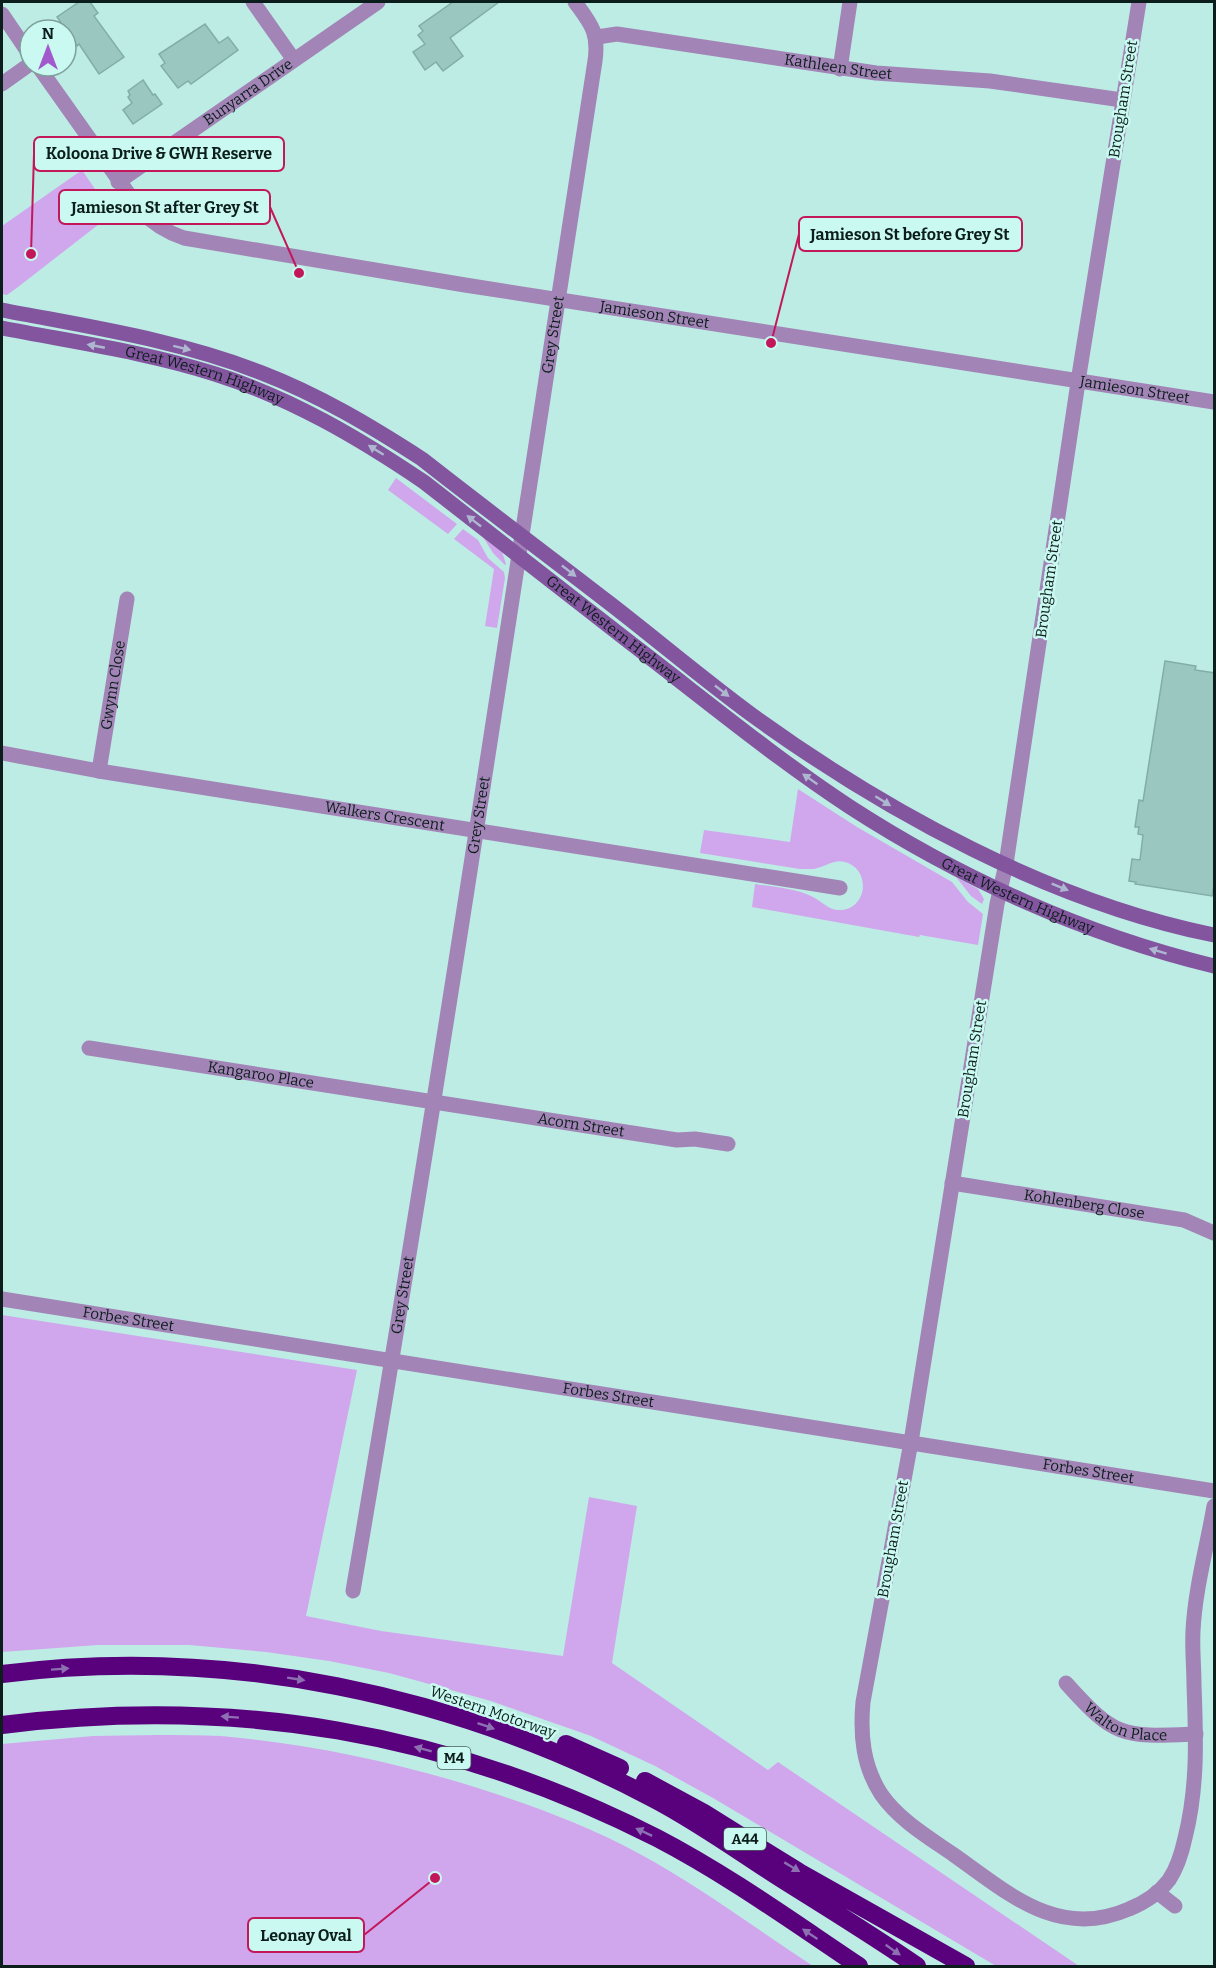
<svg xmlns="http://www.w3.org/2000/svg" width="1216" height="1968" viewBox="0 0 1216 1968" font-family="Bitter,serif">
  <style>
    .green { fill: #d0a7ec }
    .building { fill: #9ac8c0; stroke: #81aea7; stroke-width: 1.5 }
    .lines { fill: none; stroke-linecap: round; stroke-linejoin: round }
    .street { stroke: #a284b6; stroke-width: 15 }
    .secondary { stroke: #83559f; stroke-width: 15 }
    .highway { stroke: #59007d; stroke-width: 18 }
    .oneway { fill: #aeb7d0 }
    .oneway2 { fill: #8c70b1 }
    .labels { text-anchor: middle; stroke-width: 5; stroke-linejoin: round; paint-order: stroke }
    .shield { fill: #caf9f1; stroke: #45605b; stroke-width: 1.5 }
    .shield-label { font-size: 14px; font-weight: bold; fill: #0c1e1b }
    .street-label { font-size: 15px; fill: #0c1e1b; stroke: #caf9f1 }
    .leader { fill: none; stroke: #c2185b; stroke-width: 2 }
    .callout-dot { fill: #c2185b; stroke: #caf9f1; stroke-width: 2 }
    .callout { fill: #caf9f1; stroke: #c2185b; stroke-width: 2 }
    .callout-label { font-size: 16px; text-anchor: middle; font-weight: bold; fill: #0c1e1b }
  </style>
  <rect width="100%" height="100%" fill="#bdece4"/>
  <path class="green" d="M82 170 112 214 18 287 7 295 2 294V226Z
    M396 478 457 524 448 534 388 490Z
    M463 529 478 540 488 558 504 572 505 578 497 628 485 626 494 569 454 539Z
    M483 537 502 552 506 564 505 565 493 553Z
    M798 789 857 827 952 882 968 902 983 914 978 945 920 935 919 937 752 907 755 884C774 887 795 888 813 897 823 902 829 911 841 910 868 908 871 869 845 862 834 859 825 867 814 869 809 869 804 869 800 869L700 853 704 830 790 842Z
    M956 877 978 889 984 899 982 904 971 896Z
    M2 1315 357 1370 306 1616 381 1631 563 1656 589 1497 637 1506 612 1663 768 1770 778 1762 1079 1966H996L713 1798 655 1766 591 1736 491 1701 389 1673 329 1661 266 1652 189 1645H98L2 1652Z
    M158 1735C179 1735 200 1735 221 1736 312 1744 401 1763 487 1791 539 1808 590 1827 638 1853 699 1886 755 1928 813 1966H2V1744L93 1736Z"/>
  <path class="building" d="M79 2H90L98 13 94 16 124 57 99 74 79 44 77 46 57 17Z
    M453 2H499L450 38 463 56 443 71 436 62 425 70 413 52 425 44 418 35 423 31 419 26Z
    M205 24 219 43 228 37 238 50 191 84 188 81 178 88 161 66 165 63 159 54Z
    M143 80 153 95 155 94 162 104 133 124 123 110 132 103 128 97 130 95 128 91Z
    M1165 661 1196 666 1195 670 1215 673V880L1212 896 1135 884 1136 882 1129 881 1132 859 1140 860 1143 835 1138 834 1139 827H1135L1139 800 1143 801Z"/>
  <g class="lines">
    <g class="street">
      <path d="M253 2 294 60"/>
      <path d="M1139 2 1080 369 1006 864 997 904 911 1442 863 1702C860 1735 863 1766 881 1794 899 1820 928 1837 954 1855 1008 1893 1058 1940 1129 1909 1144 1903 1159 1893 1169 1880 1177 1868 1182 1852 1185 1838 1198 1787 1196 1737 1194 1685 1194 1667 1192 1649 1193 1631 1195 1589 1207 1547 1214 1506"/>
      <path d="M2 14 30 55"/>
      <path id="s1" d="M597 37 617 34 876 73 990 81 1122 100"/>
      <path id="s2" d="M38 66 140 210C153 224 166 232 184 238L465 285 1214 402"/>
      <path d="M840 69 850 2"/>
      <path d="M2 84 30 64"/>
      <path id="s3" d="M118 182 378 2"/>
      <path id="s4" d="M2 753 99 771 840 888"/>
      <path id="s5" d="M99 771 127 599"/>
      <path id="s6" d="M89 1048 677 1140 695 1139 728 1144"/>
      <path id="s7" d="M952 1183 1184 1220 1214 1233"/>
      <path id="s8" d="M2 1299 1214 1491"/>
      <path id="s9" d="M353 1591C440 1082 516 571 595 61 599 32 591 24 575 2"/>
      <path id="s10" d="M1066 1683C1116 1739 1123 1737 1196 1734"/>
      <path d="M1157 1892 1175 1906"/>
    </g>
    <g class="secondary">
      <path d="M2 310C89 327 179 340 262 373 319 395 371 426 422 459 483 507 546 554 608 602 656 639 703 679 752 715 886 812 1051 902 1214 935"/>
      <path id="s11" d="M2 328C73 342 146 352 215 374 291 398 359 438 424 482 494 536 563 590 632 644 704 699 774 757 850 807 961 879 1086 935 1214 966"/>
    </g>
    <path class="highway" d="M2 1674C225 1645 456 1694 654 1799 698 1822 738 1851 780 1878 826 1907 872 1935 917 1966
      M2 1725C235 1696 446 1731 657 1838 728 1875 793 1922 859 1966
      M566 1744 620 1768
      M645 1781 704 1813 799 1872 966 1966"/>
  </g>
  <defs><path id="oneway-solid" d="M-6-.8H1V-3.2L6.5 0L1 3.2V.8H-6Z" transform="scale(1.5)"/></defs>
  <g class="oneway">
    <use href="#oneway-solid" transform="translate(96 346) rotate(-169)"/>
    <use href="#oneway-solid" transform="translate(182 348) rotate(14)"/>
    <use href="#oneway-solid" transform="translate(376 450) rotate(-148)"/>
    <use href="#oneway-solid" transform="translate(474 521) rotate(-142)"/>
    <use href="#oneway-solid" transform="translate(569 571) rotate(38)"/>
    <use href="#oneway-solid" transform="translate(722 691) rotate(38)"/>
    <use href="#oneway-solid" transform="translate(810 779) rotate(-145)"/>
    <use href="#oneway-solid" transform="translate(883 801) rotate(32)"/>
    <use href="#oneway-solid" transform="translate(1060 887) rotate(22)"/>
    <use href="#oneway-solid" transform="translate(1158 951) rotate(-163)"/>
  </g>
  <g class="oneway2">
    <use href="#oneway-solid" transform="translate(60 1669) rotate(-4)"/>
    <use href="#oneway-solid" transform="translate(296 1679) rotate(9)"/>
    <use href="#oneway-solid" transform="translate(230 1717) rotate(-176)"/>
    <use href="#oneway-solid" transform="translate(486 1726) rotate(19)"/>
    <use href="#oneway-solid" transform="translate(423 1749) rotate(-165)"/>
    <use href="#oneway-solid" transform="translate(644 1832) rotate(-155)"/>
    <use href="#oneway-solid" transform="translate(792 1867) rotate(31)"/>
    <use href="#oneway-solid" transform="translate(810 1934) rotate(-146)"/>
    <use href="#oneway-solid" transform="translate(893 1950) rotate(35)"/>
  </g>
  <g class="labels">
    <g class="shield">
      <rect x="437.5" y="1747" width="33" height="22" rx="4.5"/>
      <rect x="724" y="1828" width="42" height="22" rx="4.5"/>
    </g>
    <g class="shield-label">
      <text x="454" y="1763">M4</text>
      <text x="745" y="1844">A44</text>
    </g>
    <g class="street-label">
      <text dy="5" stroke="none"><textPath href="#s1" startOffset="244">Kathleen Street</textPath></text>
      <text dy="5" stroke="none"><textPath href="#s3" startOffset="158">Bunyarra Drive</textPath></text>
      <text transform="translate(1123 99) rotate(-81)" y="5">Brougham Street</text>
      <text dy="5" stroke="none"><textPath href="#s2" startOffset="706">Jamieson Street</textPath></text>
      <text dy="5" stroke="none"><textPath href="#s9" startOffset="1272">Grey Street</textPath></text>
      <text dy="5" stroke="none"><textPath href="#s11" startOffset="208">Great Western Highway</textPath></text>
      <text dy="5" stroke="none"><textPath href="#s2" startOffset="1192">Jamieson Street</textPath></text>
      <text transform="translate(1049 579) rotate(-82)" y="5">Brougham Street</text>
      <text dy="5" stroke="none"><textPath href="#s11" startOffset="694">Great Western Highway</textPath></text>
      <text dy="5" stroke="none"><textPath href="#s5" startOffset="87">Gwynn Close</textPath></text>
      <text dy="5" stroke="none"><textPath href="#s9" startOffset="786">Grey Street</textPath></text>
      <text dy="5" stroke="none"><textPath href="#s4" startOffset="388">Walkers Crescent</textPath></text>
      <text dy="5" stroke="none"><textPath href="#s11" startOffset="1180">Great Western Highway</textPath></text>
      <text transform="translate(972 1059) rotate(-81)" y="5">Brougham Street</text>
      <text dy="5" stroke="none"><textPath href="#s6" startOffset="174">Kangaroo Place</textPath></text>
      <text dy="5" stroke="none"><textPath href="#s6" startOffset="498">Acorn Street</textPath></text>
      <text dy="5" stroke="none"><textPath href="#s7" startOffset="134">Kohlenberg Close</textPath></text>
      <text dy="5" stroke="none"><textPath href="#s9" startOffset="300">Grey Street</textPath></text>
      <text dy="5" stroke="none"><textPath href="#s8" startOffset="128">Forbes Street</textPath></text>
      <text dy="5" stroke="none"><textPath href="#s8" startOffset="614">Forbes Street</textPath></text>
      <text dy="5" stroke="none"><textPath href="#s8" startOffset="1100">Forbes Street</textPath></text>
      <text transform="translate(893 1539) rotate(-80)" y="5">Brougham Street</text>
      <text transform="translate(493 1712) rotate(19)" y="5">Western Motorway</text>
      <text dy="5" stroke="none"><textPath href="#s10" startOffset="75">Walton Place</textPath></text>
    </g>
  </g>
  <path class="leader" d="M31 254L34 154M299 273L270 207M771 343L799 234M435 1878L364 1935"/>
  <g class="callout-dot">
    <circle cx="31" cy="254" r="6"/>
    <circle cx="299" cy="273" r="6"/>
    <circle cx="771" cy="343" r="6"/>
    <circle cx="435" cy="1878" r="6"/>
  </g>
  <g class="callout">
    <rect x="34" y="137" width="250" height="34" rx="6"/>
    <rect x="59" y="190" width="211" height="34" rx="6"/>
    <rect x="799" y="217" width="223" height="34" rx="6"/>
    <rect x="248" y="1918" width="116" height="34" rx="6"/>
  </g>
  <g class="callout-label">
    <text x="159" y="159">Koloona Drive &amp; GWH Reserve</text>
    <text x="165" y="213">Jamieson St after Grey St</text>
    <text x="910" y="240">Jamieson St before Grey St</text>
    <text x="306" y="1941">Leonay Oval</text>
  </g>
  <rect width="1216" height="1968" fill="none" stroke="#0c1e1b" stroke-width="6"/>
  <g transform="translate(48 48)"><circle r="28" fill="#caf9f1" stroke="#7ea19b" stroke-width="1.5"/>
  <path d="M0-4.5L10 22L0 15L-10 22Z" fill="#a259cc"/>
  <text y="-9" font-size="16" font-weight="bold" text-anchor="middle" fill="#0c1e1b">N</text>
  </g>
</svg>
